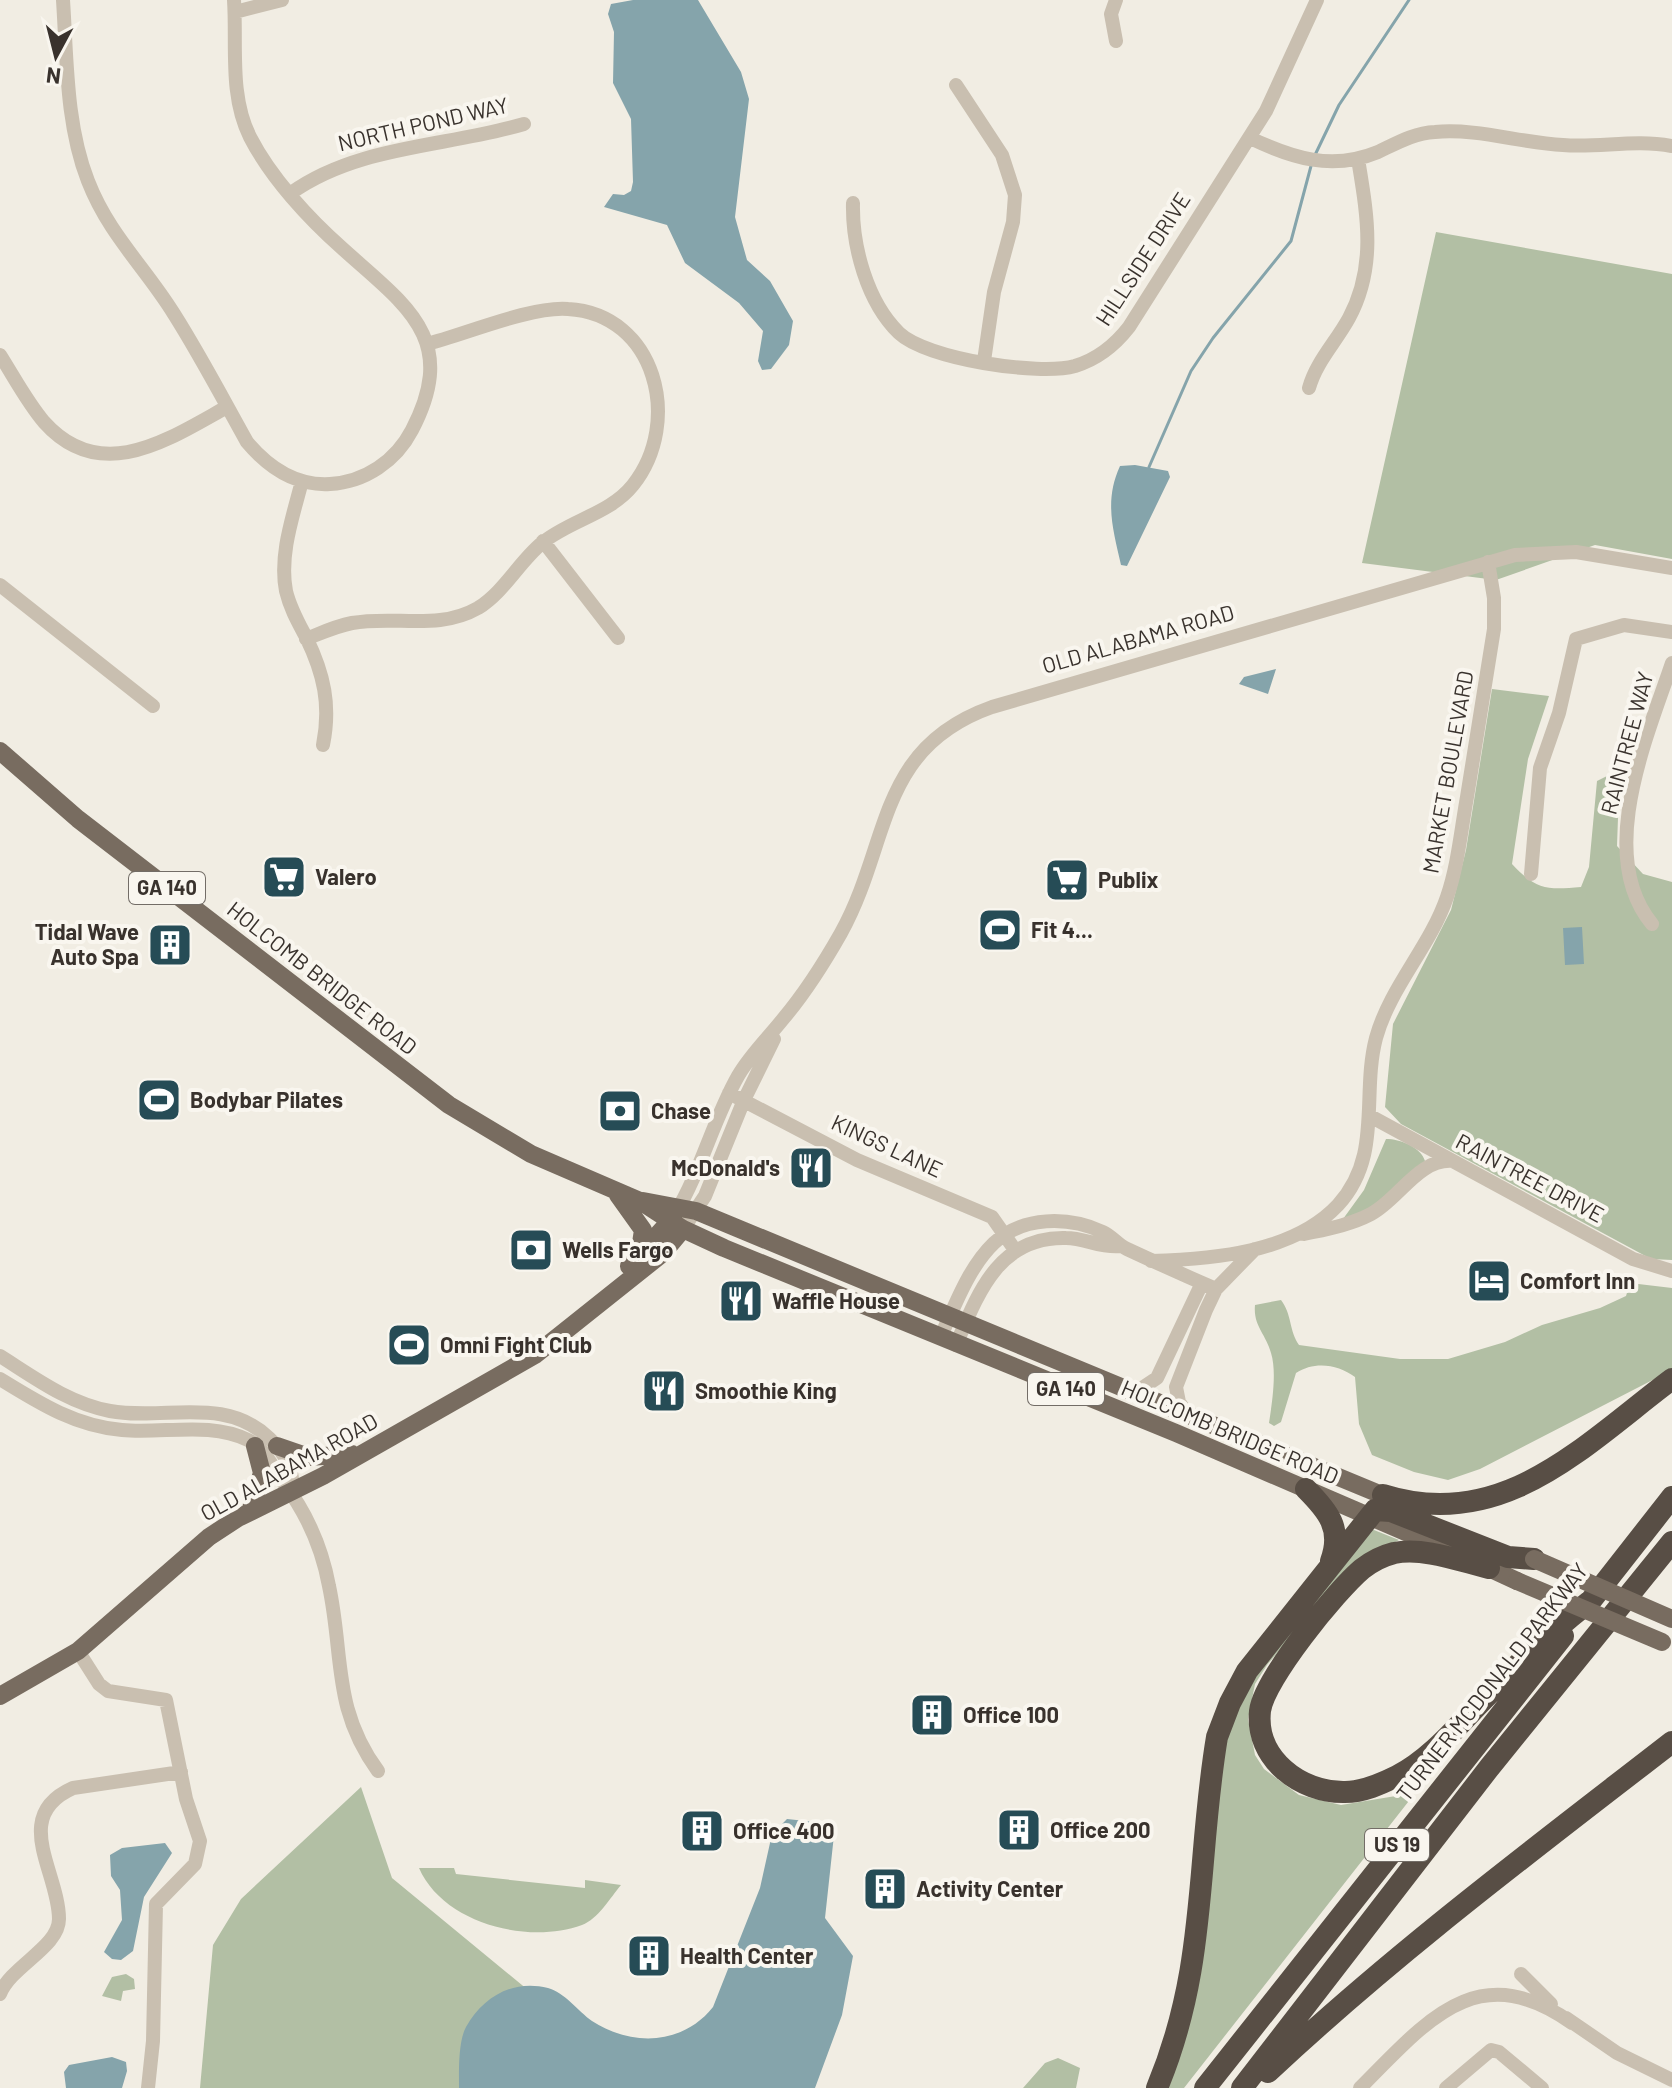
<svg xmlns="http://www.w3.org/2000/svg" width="1672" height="2088" viewBox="0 0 1672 2088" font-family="Barlow,sans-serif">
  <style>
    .green { fill: #b2bfa4 }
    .water { fill: #85a4ab }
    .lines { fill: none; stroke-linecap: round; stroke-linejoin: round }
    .stream { stroke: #85a4ab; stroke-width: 3 }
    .minor { stroke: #c9bfb0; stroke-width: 14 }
    .major { stroke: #786c60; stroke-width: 18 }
    .highway { stroke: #584e45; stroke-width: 22 }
    .major-bridge { stroke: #786c60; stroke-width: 18 }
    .labels { text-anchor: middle; stroke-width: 8; stroke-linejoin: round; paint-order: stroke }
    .shield { fill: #f9f6ef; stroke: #736d67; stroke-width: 2 }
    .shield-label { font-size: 20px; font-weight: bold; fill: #39322d }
    .street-label { font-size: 22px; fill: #39322d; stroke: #f9f6ef }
    .poi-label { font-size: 22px; font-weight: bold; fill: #39322d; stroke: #f9f6ef; text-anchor: start }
  </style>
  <rect width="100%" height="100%" fill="#f1ede3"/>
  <path class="green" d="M1436 232 1672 274V559L1595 545 1496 580 1362 563Z
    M1492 689 1549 696 1528 759 1512 864C1536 890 1547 890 1581 887L1589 867 1597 781 1613 773 1619 789 1617 846 1643 874 1672 882V1260L1651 1259 1401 1124 1385 1107 1393 1024 1451 910 1466 850Z
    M1386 1139C1400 1139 1421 1147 1425 1161L1376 1207 1343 1219 1364 1190Z
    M1630 1283 1672 1288V1370L1480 1469 1448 1480 1414 1472 1372 1455 1359 1424 1355 1377C1338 1364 1314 1361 1296 1373L1281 1422 1274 1426 1269 1423C1272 1403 1277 1372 1271 1353 1266 1334 1253 1326 1255 1305L1281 1300C1292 1314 1289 1331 1299 1345L1400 1359H1448L1505 1342 1542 1325 1600 1308 1626 1296Z
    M1369 1528 1399 1540 1349 1566 1267 1665 1255 1684 1248 1719 1255 1755 1264 1769 1299 1795 1341 1805 1408 1794 1412 1797 1184 2088H1162L1219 1748 1237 1698Z
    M361 1787 392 1878 528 1990 481 2088H200L213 1945 241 1899Z
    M419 1868H454L456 1874 585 1888V1880L621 1885C610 1898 598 1919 582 1925 527 1945 443 1923 419 1868Z
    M126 1974 134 1979 135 1989 123 1991 121 2001 102 1996 112 1977Z
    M1058 2058 1080 2068 1076 2088H1023L1045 2063Z"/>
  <path class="water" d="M633 0H698L741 72 749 99 735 217 747 260 770 281 793 321 789 345 771 369 762 370 758 361 763 331 739 303 685 263 667 225 604 207 613 194 624 195 631 191 633 182 631 119 613 83 614 32 608 14 611 4Z
    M1135 465 1168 471 1170 477 1127 566 1121 565C1113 529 1104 501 1120 466Z
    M1276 669 1268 694 1239 684 1244 677Z
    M1582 927 1584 964 1565 965 1563 928Z
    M787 1819 824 1823 834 1835 825 1918 853 1956 842 2015 815 2088H459C459 2071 458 2042 466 2027 483 1997 513 1979 548 1988 564 1992 578 2011 592 2021 632 2047 683 2045 713 2007L760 1888 772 1834Z
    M165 1843 172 1853 144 1897 133 1951 121 1960 112 1959 104 1952 122 1920 120 1890 111 1876 110 1855 122 1848Z
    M112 2057 126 2062 127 2071 122 2088H66L64 2072 69 2065Z"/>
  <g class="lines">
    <path class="stream" d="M1315 155 1339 105 1409 0
      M1149 467 1191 371 1213 338 1291 241 1311 166"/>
    <path class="minor" d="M63 0C67 60 66 125 88 181 109 235 145 267 174 314 200 355 223 399 247 442 268 467 296 486 330 484 365 482 396 461 412 430 460 338 405 305 343 249 309 219 271 178 250 137 229 95 237 45 234 0
      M235 12 282 0
      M1116 41 1111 14 1116 0
      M956 85 1002 155 1015 195 1013 222 994 292 984 361
      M1250 138C1292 158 1332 171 1378 152 1397 143 1414 133 1435 132 1477 128 1521 143 1563 145 1599 148 1635 139 1672 146
      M291 193C358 145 447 147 524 124
      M853 203C852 246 867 302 899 333 926 359 1039 376 1075 366 1098 359 1115 345 1129 327L1266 111 1317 0
      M0 355C14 377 27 402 44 422 101 486 169 439 227 407
      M1309 388C1316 362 1336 342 1349 318 1377 266 1367 214 1358 159
      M302 481C293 516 279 555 286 591 290 608 298 622 306 637 324 674 331 705 323 745
      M543 541 618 638
      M0 585 153 706
      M306 639C321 633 336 626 352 623 395 615 438 631 478 608 504 592 519 562 542 543 570 520 610 514 633 485 683 422 656 314 568 309 531 306 466 334 427 344
      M1531 874 1540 768 1559 713 1576 639 1624 625 1672 632
      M1652 924C1595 855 1647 737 1672 663
      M729 1093 857 1160 992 1217 1015 1250
      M1370 1116 1633 1259 1672 1271
      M675 1214C701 1171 713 1120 738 1076 750 1055 768 1038 783 1019 805 993 824 963 841 933 891 843 876 748 992 707L1515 555 1576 552 1672 568
      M683 1229 705 1196 744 1100 774 1039
      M1304 1234C1327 1229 1350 1225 1371 1214 1399 1199 1419 1158 1453 1161
      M1151 1261C1213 1259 1293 1253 1338 1205 1383 1156 1361 1095 1376 1038 1390 987 1430 947 1447 897 1458 865 1461 830 1467 797 1476 741 1485 685 1494 629V598L1488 562
      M940 1338C955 1306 968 1268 994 1243 1023 1216 1068 1216 1103 1232 1112 1236 1118 1245 1127 1249 1157 1263 1186 1276 1216 1289
      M956 1345C978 1293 999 1236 1066 1238 1085 1238 1100 1248 1120 1246
      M0 1356C35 1378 68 1403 110 1411 165 1421 224 1395 269 1438 287 1455 293 1469 293 1492
      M0 1379C39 1403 75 1426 122 1430 163 1434 210 1421 248 1440 266 1449 272 1467 283 1482 306 1512 322 1548 329 1586 344 1656 332 1708 378 1771
      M1126 1388H1142L1157 1378 1202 1283
      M1187 1414 1179 1402 1176 1387 1206 1310 1216 1289 1255 1249
      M78 1651 99 1684 108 1691 166 1700 186 1799 200 1841 195 1864 156 1904 153 2041 148 2088
      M1521 1974 1551 2004
      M0 1994C11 1966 59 1947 59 1919 59 1872 10 1816 73 1788L181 1772
      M1566 2018 1617 2053 1672 2080
      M1360 2088C1427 2021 1477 1956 1572 2023
      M1446 2088 1491 2050 1499 2052 1542 2088"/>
    <path class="major" d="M0 751 78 819 449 1105 531 1154 640 1201 683 1229 724 1248 1176 1433 1452 1552
      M618 1195 643 1230 639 1256
      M643 1201 696 1211 1394 1500
      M629 1266 670 1221
      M277 1446 309 1457 352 1454
      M250 1512 262 1473 255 1446
      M1476 1562 1517 1581
      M0 1696 78 1651 209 1537 238 1518 323 1476 535 1355 663 1253 683 1229"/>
    <path class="highway" d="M1306 1489C1328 1511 1343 1529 1331 1561
      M1383 1495C1503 1533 1584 1445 1672 1379
      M1489 1568C1460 1561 1424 1547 1394 1553 1382 1556 1371 1562 1362 1569 1336 1591 1264 1679 1260 1711 1255 1758 1300 1793 1345 1792 1363 1792 1381 1784 1397 1776 1432 1758 1459 1724 1487 1696 1519 1662 1552 1631 1589 1602
      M1589 1603 1672 1497
      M1268 2072C1395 1953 1534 1849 1672 1742
      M1157 2088C1208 1966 1196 1861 1217 1737L1230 1703 1247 1671 1375 1510 1391 1511 1508 1557 1534 1559
      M1205 2088 1563 1636
      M1242 2088 1489 1768 1672 1542"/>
    <path class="major-bridge" d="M1534 1559 1672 1619
      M1517 1581 1662 1642"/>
  </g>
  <defs>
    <g id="supermarket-square" transform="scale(2.3)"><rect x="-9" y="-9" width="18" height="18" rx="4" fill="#264c56" stroke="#f9f6ef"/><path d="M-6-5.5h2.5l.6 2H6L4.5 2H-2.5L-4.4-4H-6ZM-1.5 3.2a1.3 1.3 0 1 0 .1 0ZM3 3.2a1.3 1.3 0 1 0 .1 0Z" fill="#fff"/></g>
    <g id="stadium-square" transform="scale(2.3)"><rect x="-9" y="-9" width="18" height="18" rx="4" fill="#264c56" stroke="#f9f6ef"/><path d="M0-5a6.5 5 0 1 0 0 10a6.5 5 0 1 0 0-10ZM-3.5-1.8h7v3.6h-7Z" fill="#fff"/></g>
    <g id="building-square" transform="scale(2.3)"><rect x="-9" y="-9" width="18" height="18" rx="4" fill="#264c56" stroke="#f9f6ef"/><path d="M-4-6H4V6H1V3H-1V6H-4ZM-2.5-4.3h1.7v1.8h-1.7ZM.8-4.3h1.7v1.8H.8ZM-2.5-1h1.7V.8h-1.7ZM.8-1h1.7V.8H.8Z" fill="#fff"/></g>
    <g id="bank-square" transform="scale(2.3)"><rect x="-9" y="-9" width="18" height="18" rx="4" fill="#264c56" stroke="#f9f6ef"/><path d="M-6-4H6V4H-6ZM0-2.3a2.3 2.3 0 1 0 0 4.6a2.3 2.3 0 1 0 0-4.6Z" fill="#fff"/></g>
    <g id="restaurant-square" transform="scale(2.3)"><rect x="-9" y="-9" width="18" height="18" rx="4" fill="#264c56" stroke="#f9f6ef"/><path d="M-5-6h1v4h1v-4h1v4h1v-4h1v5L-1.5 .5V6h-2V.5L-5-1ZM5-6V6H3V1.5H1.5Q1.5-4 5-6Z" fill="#fff"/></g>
    <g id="hotel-square" transform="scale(2.3)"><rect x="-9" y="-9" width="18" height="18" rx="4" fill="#264c56" stroke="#f9f6ef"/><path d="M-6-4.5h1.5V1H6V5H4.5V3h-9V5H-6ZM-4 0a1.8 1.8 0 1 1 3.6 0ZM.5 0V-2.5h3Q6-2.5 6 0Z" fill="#fff"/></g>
  </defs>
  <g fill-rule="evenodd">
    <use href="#supermarket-square" x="284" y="877"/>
    <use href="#supermarket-square" x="1067" y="880"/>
    <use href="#stadium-square" x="1000" y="930"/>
    <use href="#building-square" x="170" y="945"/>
    <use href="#stadium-square" x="159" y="1100"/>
    <use href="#bank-square" x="620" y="1111"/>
    <use href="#restaurant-square" x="811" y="1168"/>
    <use href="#bank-square" x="531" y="1250"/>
    <use href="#hotel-square" x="1489" y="1281"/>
    <use href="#restaurant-square" x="741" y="1301"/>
    <use href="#stadium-square" x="409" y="1345"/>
    <use href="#restaurant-square" x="664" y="1391"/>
    <use href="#building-square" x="932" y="1715"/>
    <use href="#building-square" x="1019" y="1830"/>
    <use href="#building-square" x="702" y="1831"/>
    <use href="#building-square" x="885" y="1889"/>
    <use href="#building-square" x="649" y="1956"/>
  </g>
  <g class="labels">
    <g class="shield">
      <rect x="129" y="872" width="76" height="32" rx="6"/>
      <rect x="1028" y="1373" width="76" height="32" rx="6"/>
      <rect x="1365" y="1829" width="64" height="32" rx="6"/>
    </g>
    <g class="shield-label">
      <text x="167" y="895">GA 140</text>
      <text x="1066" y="1396">GA 140</text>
      <text x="1397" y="1852">US 19</text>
    </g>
    <g class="street-label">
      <text transform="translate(423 124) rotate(-13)" y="8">NORTH POND WAY</text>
      <text transform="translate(1143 259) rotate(-57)" y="8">HILLSIDE DRIVE</text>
      <text transform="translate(1138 639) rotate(-16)" y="8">OLD ALABAMA ROAD</text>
      <text transform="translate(1627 743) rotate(-75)" y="8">RAINTREE WAY</text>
      <text transform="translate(1448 772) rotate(-80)" y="8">MARKET BOULEVARD</text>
      <text transform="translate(322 978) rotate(38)" y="8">HOLCOMB BRIDGE ROAD</text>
      <text transform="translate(887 1146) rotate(25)" y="8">KINGS LANE</text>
      <text transform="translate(1530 1178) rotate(28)" y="8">RAINTREE DRIVE</text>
      <text transform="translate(1230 1432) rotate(23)" y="8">HOLCOMB BRIDGE ROAD</text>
      <text transform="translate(289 1467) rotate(-29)" y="8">OLD ALABAMA ROAD</text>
      <text transform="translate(1492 1682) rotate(-52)" y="8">TURNER MCDONALD PARKWAY</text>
    </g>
    <g class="poi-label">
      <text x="315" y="885">Valero</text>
      <text x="1098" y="888">Publix</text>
      <text x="1031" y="938">Fit 4...</text>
      <text x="139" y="940" text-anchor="end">Tidal Wave<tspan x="139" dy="25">Auto Spa</tspan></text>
      <text x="190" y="1108">Bodybar Pilates</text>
      <text x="651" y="1119">Chase</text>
      <text x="780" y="1176" text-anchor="end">McDonald's</text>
      <text x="562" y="1258">Wells Fargo</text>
      <text x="1520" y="1289">Comfort Inn</text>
      <text x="772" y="1309">Waffle House</text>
      <text x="440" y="1353">Omni Fight Club</text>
      <text x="695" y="1399">Smoothie King</text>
      <text x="963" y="1723">Office 100</text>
      <text x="1050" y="1838">Office 200</text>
      <text x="733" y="1839">Office 400</text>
      <text x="916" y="1897">Activity Center</text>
      <text x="680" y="1964">Health Center</text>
    </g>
  </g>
  <g transform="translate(56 56) rotate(187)" stroke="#f9f6ef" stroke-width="6" paint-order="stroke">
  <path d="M0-6L14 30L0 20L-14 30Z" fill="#39322d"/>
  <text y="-12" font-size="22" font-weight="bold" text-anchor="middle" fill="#39322d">N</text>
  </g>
</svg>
